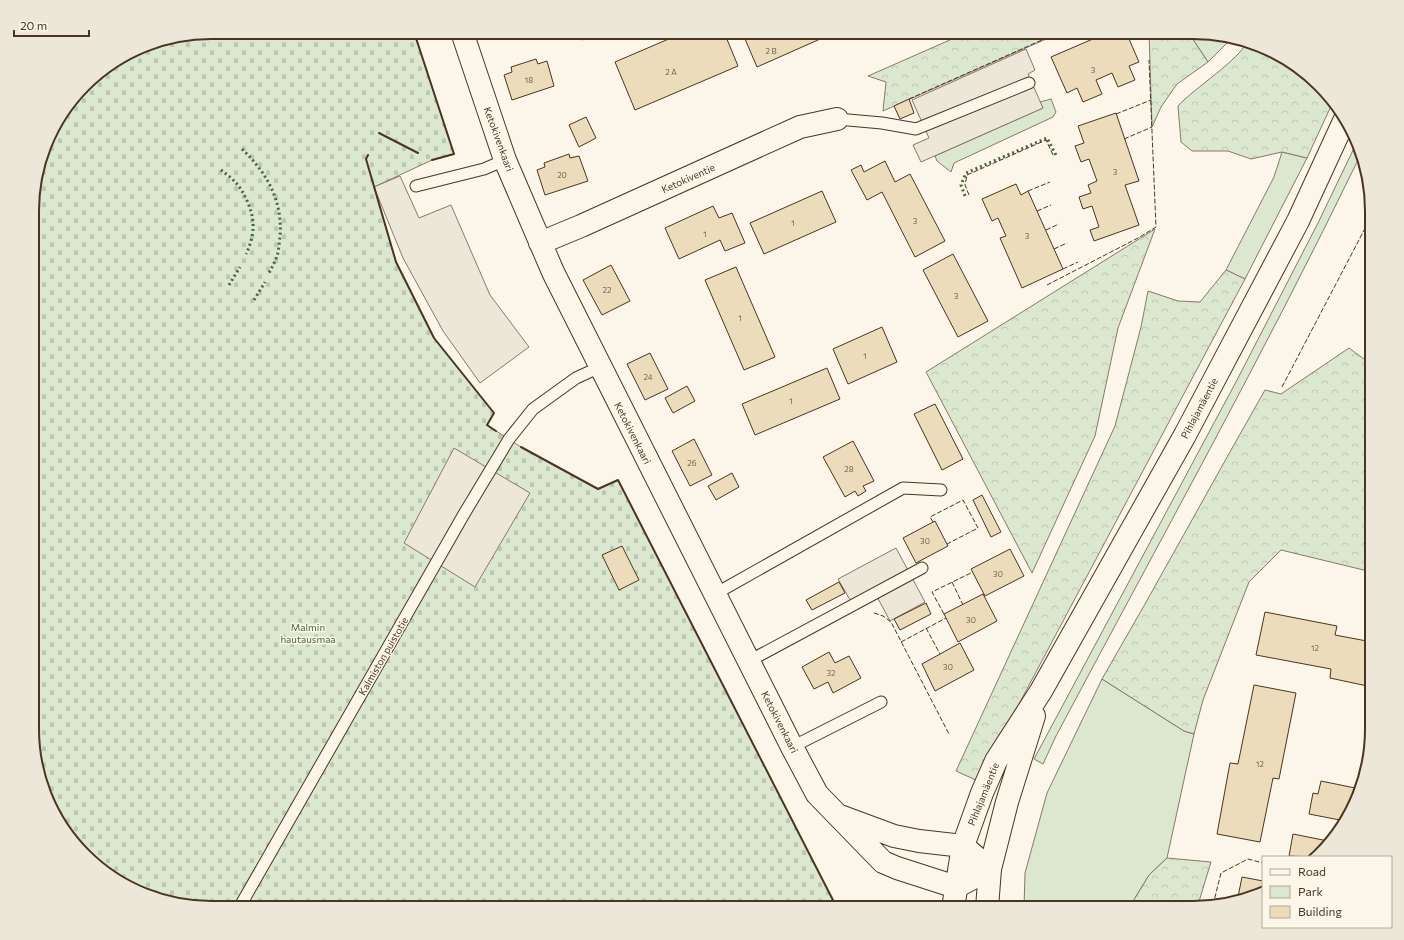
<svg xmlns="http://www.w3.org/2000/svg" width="1404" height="940" viewBox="0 0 1404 940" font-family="Commissioner,sans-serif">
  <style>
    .green { fill: #dce7d0; stroke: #887966 }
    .forest { fill: url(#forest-crowns); stroke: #887966 }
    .cemetery { fill: url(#cemetery-stones); stroke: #887966 }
    .parking { fill: #ede7d9; stroke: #887966 }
    .building { fill: #ecdcbc; stroke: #4a3520 }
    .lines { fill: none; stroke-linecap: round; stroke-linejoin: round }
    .service-casing { stroke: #4a3520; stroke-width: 13 }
    .minor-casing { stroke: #4a3520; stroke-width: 24 }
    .primary-casing { stroke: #4a3520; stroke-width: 24 }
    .service { stroke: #fbf6e9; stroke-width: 11 }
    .minor { stroke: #fbf6e9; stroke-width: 22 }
    .primary { stroke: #fbf6e9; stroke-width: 22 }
    .hedge { stroke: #436837; stroke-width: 3; stroke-dasharray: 2 3; stroke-linecap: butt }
    .fence { stroke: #4a3520; stroke-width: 1; stroke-dasharray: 5 2; stroke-linecap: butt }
    .wall { stroke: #4a3520; stroke-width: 2 }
    .labels { text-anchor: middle; stroke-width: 3; stroke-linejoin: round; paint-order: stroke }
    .number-label { font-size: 8px; fill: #725f47 }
    .street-label { font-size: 10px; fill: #4a3520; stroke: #fbf6e9 }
    .park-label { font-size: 10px; fill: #436837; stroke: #fbf6e9 }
    .rim { fill: none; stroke: #4a3520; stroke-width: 2 }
  </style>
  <defs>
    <pattern id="forest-crowns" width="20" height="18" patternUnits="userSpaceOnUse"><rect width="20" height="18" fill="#dce7d0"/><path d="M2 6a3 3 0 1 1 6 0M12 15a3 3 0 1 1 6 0" fill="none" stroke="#bec7b2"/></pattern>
    <pattern id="cemetery-stones" width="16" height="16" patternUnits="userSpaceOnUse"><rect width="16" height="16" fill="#dce7d0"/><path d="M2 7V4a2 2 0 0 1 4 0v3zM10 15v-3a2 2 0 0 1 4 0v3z" fill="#bec7b2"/></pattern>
  </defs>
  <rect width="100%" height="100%" fill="#fbf6e9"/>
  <path class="green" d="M1188 32H1193L1230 38 1226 44 1208 62Z
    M1051 99 1056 112 1053 117 954 163 951 172 937 161 935 156 1043 108 1040 102Z
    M1355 146 1359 158C1264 354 1158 544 1056 736L1043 764 1034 759 1237 380 1318 223Z
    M1282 152 1307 158 1245 279 1226 270 1274 177Z
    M1102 679 1184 731 1194 734 1167 858 1149 875 1129 908H1024L1025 873 1047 793Z"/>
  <path class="forest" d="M968 32H1062L883 111 886 82 868 76Z
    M1149 32H1188L1208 62 1177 84 1161 107 1152 127Z
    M1247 41 1292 62 1332 104 1307 158 1282 152 1251 159 1228 151H1192L1181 142 1178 106C1193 89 1242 58 1247 41Z
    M1155 229 1118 328 1095 436 1032 573 926 372Z
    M1226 270 1245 279 978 781 956 771 1115 426 1141 327 1148 291 1178 301 1200 302Z
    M1349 348 1372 365V572L1281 550 1249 582 1203 700 1194 734 1184 731 1102 679C1158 583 1210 486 1265 390L1281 394Z
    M1167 858 1211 862 1197 908H1129L1149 875Z"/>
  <path class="cemetery" d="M211 32H414L454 154 432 160 374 187 396 262 434 338 494 413 487 425 521 447 598 489 618 480 837 908H211L154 899 112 878 56 818 34 752V188L51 132 93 77 143 46Z"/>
  <path class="parking" d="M1026 49 1035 70 1028 74 1043 108 921 162 913 145 929 138 912 100Z
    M400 176 419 218 451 205 490 295 529 347 480 383 443 331 403 258 374 187Z
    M454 448 530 493 475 587 404 543Z
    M896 548 925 602 890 621 875 593 853 605 838 579Z"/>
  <path class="building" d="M578 32H600L582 40Z
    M685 32H724L738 66 635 110 615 62Z
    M742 32H851L838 37 836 32 757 67Z
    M1109 32H1126L1139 62 1129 66 1135 80 1118 87 1112 73 1096 80 1102 94 1083 102 1077 88 1067 93 1051 57Z
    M536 59 538 64 547 61 554 86 512 100 504 75 512 72 511 67Z
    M909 99 914 113 900 119 894 106Z
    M1116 113 1139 181 1125 185 1139 225 1094 241 1090 230 1099 227 1092 206 1083 209 1079 197 1091 193 1088 185 1097 181 1089 159 1081 162 1075 146 1084 143 1078 126Z
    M586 117 596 138 579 147 569 125Z
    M569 154 570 158 579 156 588 181 545 195 537 170 545 167 544 163Z
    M885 161 895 182 910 174 945 241 915 257 882 192 867 200 851 170 861 165 864 172Z
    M1016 184 1021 195 1028 191 1063 269 1022 288 1000 238 1006 236 998 218 992 221 982 199Z
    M822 191 836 222 764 254 750 223Z
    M713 206 719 218 732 213 745 243 725 251 720 240 679 259 665 228Z
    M953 254 988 321 958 337 923 270Z
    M611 265 630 301 602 315 583 280Z
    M736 267 775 357 744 370 705 280Z
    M882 327 897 362 848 384 833 349Z
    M650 353 668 389 645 400 627 364Z
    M827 368 840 399 755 435 742 404Z
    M687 386 695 401 673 413 665 398Z
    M935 404 963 459 942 470 914 414Z
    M694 439 712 475 690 486 672 451Z
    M853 441 874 481 863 486 866 491 858 496 855 491 845 497 823 457Z
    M732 473 739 487 716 500 708 486Z
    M982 495 1001 532 991 537 973 500Z
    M935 521 948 546 916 563 903 538Z
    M622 546 639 580 619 590 602 555Z
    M1010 549 1024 576 985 596 971 569Z
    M839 582 845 593 812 610 806 600Z
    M983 594 997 621 958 642 944 614Z
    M926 603 931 614 900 630 894 619Z
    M1265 612 1337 626 1335 635 1372 642V687L1330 678 1331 669 1256 655Z
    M960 643 974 670 935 691 922 664Z
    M829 652 835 663 849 656 861 678 833 693 828 682 814 689 802 667Z
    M1254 685 1296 693 1279 779 1273 778 1260 842 1217 834 1230 763 1238 764Z
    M1321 781 1360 789 1345 821 1309 814 1313 793 1318 794Z
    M1293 834 1328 841 1311 857 1289 856Z
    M1242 877 1263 881V890L1238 897Z"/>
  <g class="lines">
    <g class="service-casing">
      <path id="service" d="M837 119 882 123 916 129 1029 83
        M416 186 484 169 505 160
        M715 594 903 488 941 490
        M749 661 922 568
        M792 747 881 702
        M239 908 464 514 509 439 533 409 576 378 600 367"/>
    </g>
    <g class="minor-casing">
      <path id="minor" d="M462 32 505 160 553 272 792 747 817 794 883 862 897 868 956 887 990 869 963 846 919 841 894 836 840 816
        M540 243 581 226 800 127 837 119"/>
    </g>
    <g class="primary-casing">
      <path id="primary" d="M953 908 963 846 982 793 996 761 1041 691 1185 435 1298 221 1345 119
        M987 908 990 869 1007 802 1034 716"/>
    </g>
    <use href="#service" class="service"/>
    <use href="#minor" class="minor"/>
    <use href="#primary" class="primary"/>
    <path class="hedge" d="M242 149C267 173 283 201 280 237 279 243 279 250 277 256 275 262 272 267 269 273
      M221 170C226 174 232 178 236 183 245 193 254 213 253 227 253 236 250 246 246 254
      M965 196 961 185 966 173 1047 138 1057 157
      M229 285 240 267
      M254 300 265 282"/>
    <path class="fence" d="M909 99 1060 32
      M1116 114 1151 100
      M1124 139 1152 127
      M1028 191 1050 182
      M969 195 965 185 967 175 1046 140 1054 157
      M1037 211 1051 205
      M1046 230 1059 224
      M1054 249 1067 243
      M1063 269 1078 262
      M1047 285 1138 238 1156 227 1149 60
      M1282 387 1372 215
      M933 522 930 517 963 500 978 528 947 544
      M952 582 963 605
      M874 613 883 616 891 622 949 734
      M944 614 932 592 973 572
      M926 628 940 654
      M901 642 946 618
      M1213 905 1221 873 1248 859 1263 863"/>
    <path class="wall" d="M414 32 454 154 432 160
      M379 133 418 153
      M368 155 366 159 396 262 434 338 494 413 487 425 496 431
      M521 447 598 489 618 480 837 908"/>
  </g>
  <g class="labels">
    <g class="number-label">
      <text x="771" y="54">2 B</text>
      <text x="1093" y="73">3</text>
      <text x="671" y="75">2 A</text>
      <text x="529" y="83">18</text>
      <text x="1115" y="175">3</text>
      <text x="562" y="178">20</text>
      <text x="915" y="224">3</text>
      <text x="793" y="226">1</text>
      <text x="705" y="237">1</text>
      <text x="1027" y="239">3</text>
      <text x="607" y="293">22</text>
      <text x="956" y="299">3</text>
      <text x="740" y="321">1</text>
      <text x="865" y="359">1</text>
      <text x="648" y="380">24</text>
      <text x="791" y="404">1</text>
      <text x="692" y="466">26</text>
      <text x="849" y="472">28</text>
      <text x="925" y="544">30</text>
      <text x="998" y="577">30</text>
      <text x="971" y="623">30</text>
      <text x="1315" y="651">12</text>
      <text x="948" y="670">30</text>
      <text x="831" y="676">32</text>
      <text x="1260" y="767">12</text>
    </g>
    <g class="street-label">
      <text transform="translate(499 139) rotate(70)" y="4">Ketokivenkaari</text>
      <text transform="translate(688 178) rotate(-24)" y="4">Ketokiventie</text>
      <text transform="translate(1199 408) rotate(-62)" y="4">Pihlajamäentie</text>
      <text transform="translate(633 433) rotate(63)" y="4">Ketokivenkaari</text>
      <text transform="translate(383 656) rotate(-60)" y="4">Kalmiston puistotie</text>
      <text transform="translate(780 722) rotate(63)" y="4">Ketokivenkaari</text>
      <text transform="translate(983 794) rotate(-68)" y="4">Pihlajamäentie</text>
    </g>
    <g class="park-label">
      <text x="308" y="631">Malmin<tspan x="308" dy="12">hautausmaa</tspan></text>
    </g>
  </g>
  <path d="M0 0H1404V940H0ZM211 39H1193A172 172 0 0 1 1365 211V729A172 172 0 0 1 1193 901H211A172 172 0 0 1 39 729V211A172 172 0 0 1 211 39Z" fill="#ede7d9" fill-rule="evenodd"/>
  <path class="rim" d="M211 39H1193A172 172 0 0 1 1365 211V729A172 172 0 0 1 1193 901H211A172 172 0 0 1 39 729V211A172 172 0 0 1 211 39Z"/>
  <rect x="1262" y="856" width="130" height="72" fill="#fbf6e9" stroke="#b4a999"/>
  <rect x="1270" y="869" width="20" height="6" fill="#fbf6e9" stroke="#b4a999"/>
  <text x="1298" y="876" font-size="12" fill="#4a3520">Road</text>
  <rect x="1270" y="886" width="20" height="12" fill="#dce7d0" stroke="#b4a999"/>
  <text x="1298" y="896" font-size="12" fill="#4a3520">Park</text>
  <rect x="1270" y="906" width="20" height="12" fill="#ecdcbc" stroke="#b4a999"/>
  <text x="1298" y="916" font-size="12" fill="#4a3520">Building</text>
  <path d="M14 30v6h75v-6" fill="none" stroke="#4a3520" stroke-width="2"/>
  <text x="20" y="30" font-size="12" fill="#4a3520" stroke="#fbf6e9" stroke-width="3" paint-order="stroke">20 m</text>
</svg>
